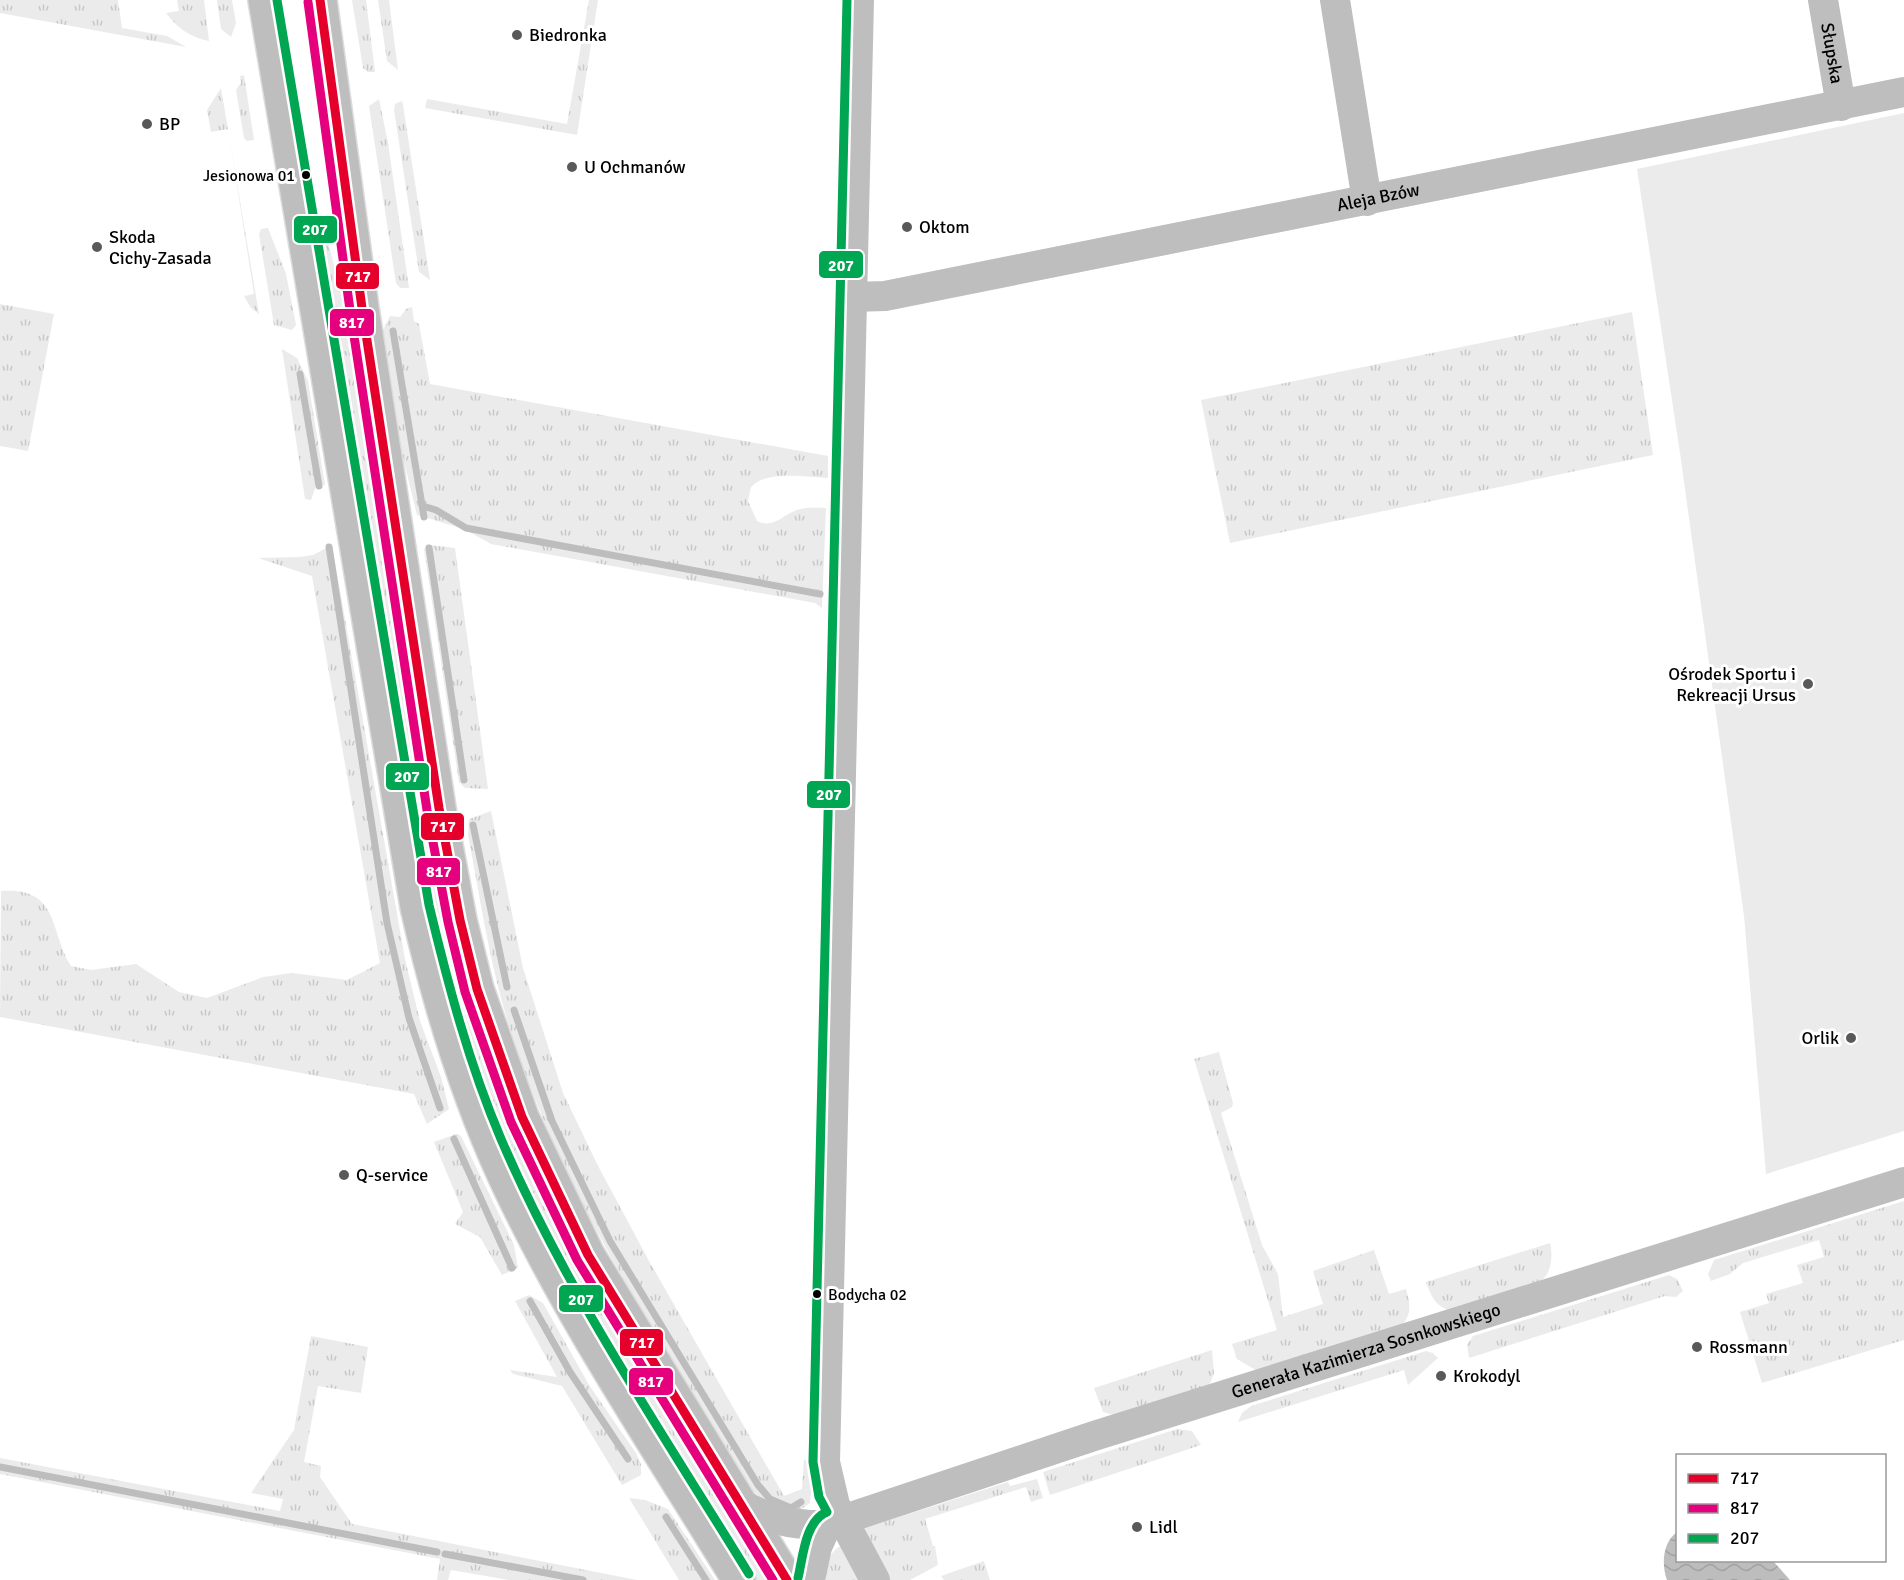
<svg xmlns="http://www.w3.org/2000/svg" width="1904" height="1580" viewBox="0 0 1904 1580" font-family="Signika,sans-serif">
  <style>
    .grass { fill: url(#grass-tufts) }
    .park { fill: #ebebeb }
    .water { fill: url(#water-waves) }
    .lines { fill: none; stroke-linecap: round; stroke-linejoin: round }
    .stream { stroke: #bdbdbd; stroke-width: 7 }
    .major-casing { stroke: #dbdbdb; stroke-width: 36 }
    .minor { stroke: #bebebe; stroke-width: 30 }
    .major { stroke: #bebebe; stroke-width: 33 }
    .bus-1-casing { stroke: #fff; stroke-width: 14 }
    .bus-2-casing { stroke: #fff; stroke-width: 14 }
    .bus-3-casing { stroke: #fff; stroke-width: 14 }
    .bus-1 { stroke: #e4002b; stroke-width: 9 }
    .bus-2 { stroke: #e5007d; stroke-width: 9 }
    .bus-3 { stroke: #00a651; stroke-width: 9 }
    .poi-dot { fill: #595959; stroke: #fff; stroke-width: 2 }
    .bus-dot { fill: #000; stroke: #fff; stroke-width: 2 }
    .labels { text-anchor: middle; stroke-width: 6; stroke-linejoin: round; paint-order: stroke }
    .bus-label { font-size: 16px; fill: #000; stroke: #fff; text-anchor: end }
    .poi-label { font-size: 18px; fill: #000; stroke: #fff; text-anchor: start }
    .street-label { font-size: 18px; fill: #000; stroke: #fff }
    .line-badge { stroke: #fff; stroke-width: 2 }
    .badge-label { font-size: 16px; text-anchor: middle; font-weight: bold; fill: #fff }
  </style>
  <defs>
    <pattern id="grass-tufts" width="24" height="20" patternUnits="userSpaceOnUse" patternTransform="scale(1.5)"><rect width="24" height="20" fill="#ebebeb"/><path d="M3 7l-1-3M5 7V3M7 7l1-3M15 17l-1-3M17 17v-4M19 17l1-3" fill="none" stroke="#c8c8c8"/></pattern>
    <pattern id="water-waves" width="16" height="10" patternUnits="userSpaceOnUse" patternTransform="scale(1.5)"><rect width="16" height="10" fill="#bdbdbd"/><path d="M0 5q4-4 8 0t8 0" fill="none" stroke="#a1a1a1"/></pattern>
  </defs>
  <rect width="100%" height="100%" fill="#fff"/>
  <path class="grass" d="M0 0H118L122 28 167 36 186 47 0 13Z
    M177 0H204L209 41C191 38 176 27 166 13L179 11Z
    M217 0H232L236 23 231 37 221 29Z
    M352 0H366L375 72H368L363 68Z
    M378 0H389L398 70 387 61Z
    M589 0H598L577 135 425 108 427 99 567 124Z
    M244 75 254 140 247 141 244 138 236 90 241 83 240 76Z
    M221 88 259 314 251 308 244 296 254 294 228 129 211 132 207 110Z
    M379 99 388 143 409 288H400L396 283 369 106Z
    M402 101 403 105 430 280 419 272 394 110 395 104Z
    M268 228 286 274 296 325 292 330 274 325 259 234 261 229Z
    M328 242 348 320 461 976 770 1580H755C663 1430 563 1282 496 1119 438 979 417 829 394 681 370 535 346 389 324 243Z
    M0 304 54 314 28 451 0 446Z
    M412 307 414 321 419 324 430 384 828 456V478C806 477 767 470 751 487L748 501 757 521C774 529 782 515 797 510 806 507 817 508 826 508L822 608 815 603 491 544 464 529 417 515 404 462 383 330 390 316 400 317 406 309Z
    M1632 312 1653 455 1230 543 1201 400Z
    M282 349 297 358 308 381 325 485 316 486 311 500 305 499Z
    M332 545 405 959 420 1021 441 1077 449 1109 427 1124 414 1094 0 1017 1 891C60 887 49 931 71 966L91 970 136 964 179 992 207 998 263 977 292 973 347 980 380 963 312 576 258 558 300 557 313 555Z
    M430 545 455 548 488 789 465 788 459 782 424 549Z
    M491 811 523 968 563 1093 597 1164 649 1261 784 1496 802 1489 804 1459 810 1463 812 1484 810 1503 794 1514C779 1510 769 1507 758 1496 733 1472 713 1428 694 1397 623 1282 555 1167 513 1038 491 973 481 903 468 835L469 819Z
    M1219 1052 1233 1103 1232 1107 1221 1113 1262 1245 1278 1274 1283 1317 1323 1304 1313 1271 1374 1250 1389 1294 1406 1289C1411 1307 1412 1316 1398 1329L1259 1372 1237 1359 1232 1344 1277 1330 1194 1059Z
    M456 1134 461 1136 514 1245 518 1268 502 1275 480 1237 455 1224 463 1212 434 1142Z
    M1904 1201V1340L1762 1383 1740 1312 1769 1303 1766 1294 1803 1283 1797 1265 1824 1257 1819 1240 1743 1263 1730 1274 1711 1281 1708 1274 1714 1260Z
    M1550 1243C1553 1256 1552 1273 1540 1282 1526 1292 1468 1304 1448 1310 1435 1305 1431 1296 1426 1282Z
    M1669 1275 1677 1279 1683 1291 1676 1297 1665 1296 1469 1358 1467 1345 1473 1336Z
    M529 1295 543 1303 589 1385 636 1453 641 1464V1475L622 1485 562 1386 513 1374 510 1370 557 1377 515 1301Z
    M311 1336 368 1347 361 1393 318 1386 304 1462 321 1466 320 1477 352 1524 637 1580H509L451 1570 448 1580H437L440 1559 0 1474V1458L280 1511 283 1499 251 1493 294 1430Z
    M1212 1350 1214 1373 1208 1389 1117 1416 1103 1412 1094 1388Z
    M1426 1351 1433 1353 1438 1358 1408 1385 1404 1370 1238 1422 1242 1413 1251 1406Z
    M1177 1429 1192 1431 1201 1445 1050 1495 1043 1472Z
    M1037 1479 1043 1498 1031 1502 1026 1487 925 1519 933 1546H935L938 1565 910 1580H886L865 1528 1008 1482 1010 1486Z
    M629 1498 645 1500 668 1509 715 1580H679Z
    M848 1542 865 1580H826C823 1562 832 1548 848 1542Z
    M984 1561 990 1580H944L941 1576Z"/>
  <path class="park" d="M1904 113V1131L1766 1174 1744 916 1680 453 1637 169Z"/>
  <path class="water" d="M1677 1532 1678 1560 1773 1561 1790 1580H1667C1661 1564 1663 1542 1677 1532Z"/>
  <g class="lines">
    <path class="stream" d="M393 331 424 517
      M300 374 319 486
      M423 506 436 510 466 528 820 594
      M329 547 387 923 409 1018 440 1108
      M429 548 464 780
      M473 825 507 987
      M514 1010 552 1121 610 1241 758 1485 770 1499 791 1508 801 1502
      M454 1139 512 1268
      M530 1301 570 1372 628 1459
      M0 1467 437 1552
      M666 1517 706 1580
      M445 1554 583 1580"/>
    <g class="major-casing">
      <path id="major" d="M265 0 417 907C438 999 464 1088 504 1175 569 1316 658 1447 739 1580
        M320 0 362 308 439 808 460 920 477 989 522 1117 588 1255 787 1580"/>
    </g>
    <g class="minor">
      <path d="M859 0 825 1462 835 1505 875 1580"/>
      <path d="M1335 0 1367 201"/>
      <path id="s1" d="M1823 0 1841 106"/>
      <path id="s2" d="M852 297 885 296 1904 92"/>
      <path id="s3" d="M736 1501C766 1519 792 1526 827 1525L1094 1436 1904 1182"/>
      <path d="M810 1580 817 1547 827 1525"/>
    </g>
    <use href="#major" class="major"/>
    <g class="bus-1-casing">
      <path id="bus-1" d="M320 0 362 308 439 808 460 920 477 989 522 1117 588 1255 787 1580"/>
    </g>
    <g class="bus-2-casing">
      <path id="bus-2" d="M308 2 350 310 427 810 448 922 465 992 511 1122 577 1260 773 1580"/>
    </g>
    <g class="bus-3-casing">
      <path id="bus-3" d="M277 0 429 905C448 984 469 1064 501 1139 567 1293 662 1432 749 1574
        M798 1578C803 1557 805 1521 827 1512L819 1497 813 1462 847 0"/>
    </g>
    <use href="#bus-1" class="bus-1"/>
    <use href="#bus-2" class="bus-2"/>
    <use href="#bus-3" class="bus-3"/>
  </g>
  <g class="poi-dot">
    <circle cx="517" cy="35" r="6"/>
    <circle cx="147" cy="124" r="6"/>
    <circle cx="572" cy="167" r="6"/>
    <circle cx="907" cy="227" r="6"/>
    <circle cx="97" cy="247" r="6"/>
    <circle cx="1808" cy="684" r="6"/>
    <circle cx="1851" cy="1038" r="6"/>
    <circle cx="344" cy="1175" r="6"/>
    <circle cx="1697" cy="1347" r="6"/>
    <circle cx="1441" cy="1376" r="6"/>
    <circle cx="1137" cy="1527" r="6"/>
  </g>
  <g class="bus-dot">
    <circle cx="306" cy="175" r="5"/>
    <circle cx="817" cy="1294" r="5"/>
  </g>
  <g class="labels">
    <g class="bus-label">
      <text x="295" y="181">Jesionowa 01</text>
      <text x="828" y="1300" text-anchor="start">Bodycha 02</text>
    </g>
    <g class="poi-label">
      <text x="529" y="41">Biedronka</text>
      <text x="159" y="130">BP</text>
      <text x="584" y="173">U Ochmanów</text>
      <text x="919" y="233">Oktom</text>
      <text x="109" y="243">Skoda<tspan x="109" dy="21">Cichy-Zasada</tspan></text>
      <text x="1796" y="680" text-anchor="end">Ośrodek Sportu i<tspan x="1796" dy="21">Rekreacji Ursus</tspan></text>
      <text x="1839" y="1044" text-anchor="end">Orlik</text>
      <text x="356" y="1181">Q-service</text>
      <text x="1709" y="1353">Rossmann</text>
      <text x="1453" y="1382">Krokodyl</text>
      <text x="1149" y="1533">Lidl</text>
    </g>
    <g class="street-label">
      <text dy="6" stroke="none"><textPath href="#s1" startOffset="54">Słupska</textPath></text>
      <text dy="6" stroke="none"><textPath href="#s2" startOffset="536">Aleja Bzów</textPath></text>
      <text dy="6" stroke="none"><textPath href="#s3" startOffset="662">Generała Kazimierza Sosnkowskiego</textPath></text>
    </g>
  </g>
  <g class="line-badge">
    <rect x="293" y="215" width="45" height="29" rx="6" fill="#00a651"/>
    <rect x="818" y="250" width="46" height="29" rx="6" fill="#00a651"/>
    <rect x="335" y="262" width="45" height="28" rx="6" fill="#e4002b"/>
    <rect x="329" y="308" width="46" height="29" rx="6" fill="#e5007d"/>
    <rect x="385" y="762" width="45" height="29" rx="6" fill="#00a651"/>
    <rect x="806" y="780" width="45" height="29" rx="6" fill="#00a651"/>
    <rect x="420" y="812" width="45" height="29" rx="6" fill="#e4002b"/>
    <rect x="416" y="857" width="45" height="29" rx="6" fill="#e5007d"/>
    <rect x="558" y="1284" width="46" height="29" rx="6" fill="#00a651"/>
    <rect x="619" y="1328" width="45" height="29" rx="6" fill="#e4002b"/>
    <rect x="628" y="1367" width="46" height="29" rx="6" fill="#e5007d"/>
  </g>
  <g class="badge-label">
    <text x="315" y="235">207</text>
    <text x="841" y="271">207</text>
    <text x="358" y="282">717</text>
    <text x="352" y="328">817</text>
    <text x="407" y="782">207</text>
    <text x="829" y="800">207</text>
    <text x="443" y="832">717</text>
    <text x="439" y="877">817</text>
    <text x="581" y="1305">207</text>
    <text x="642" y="1348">717</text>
    <text x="651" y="1387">817</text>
  </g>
  <rect x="1676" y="1454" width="210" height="108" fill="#ffffff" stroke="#999999" stroke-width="1.5"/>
  <rect x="1688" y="1474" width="30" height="9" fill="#e4002b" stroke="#999999" stroke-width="1.5"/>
  <text x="1730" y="1484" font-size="18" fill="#000000">717</text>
  <rect x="1688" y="1504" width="30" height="9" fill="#e5007d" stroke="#999999" stroke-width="1.5"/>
  <text x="1730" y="1514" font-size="18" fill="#000000">817</text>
  <rect x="1688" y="1534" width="30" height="9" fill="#00a651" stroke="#999999" stroke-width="1.5"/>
  <text x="1730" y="1544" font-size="18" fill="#000000">207</text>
</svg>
